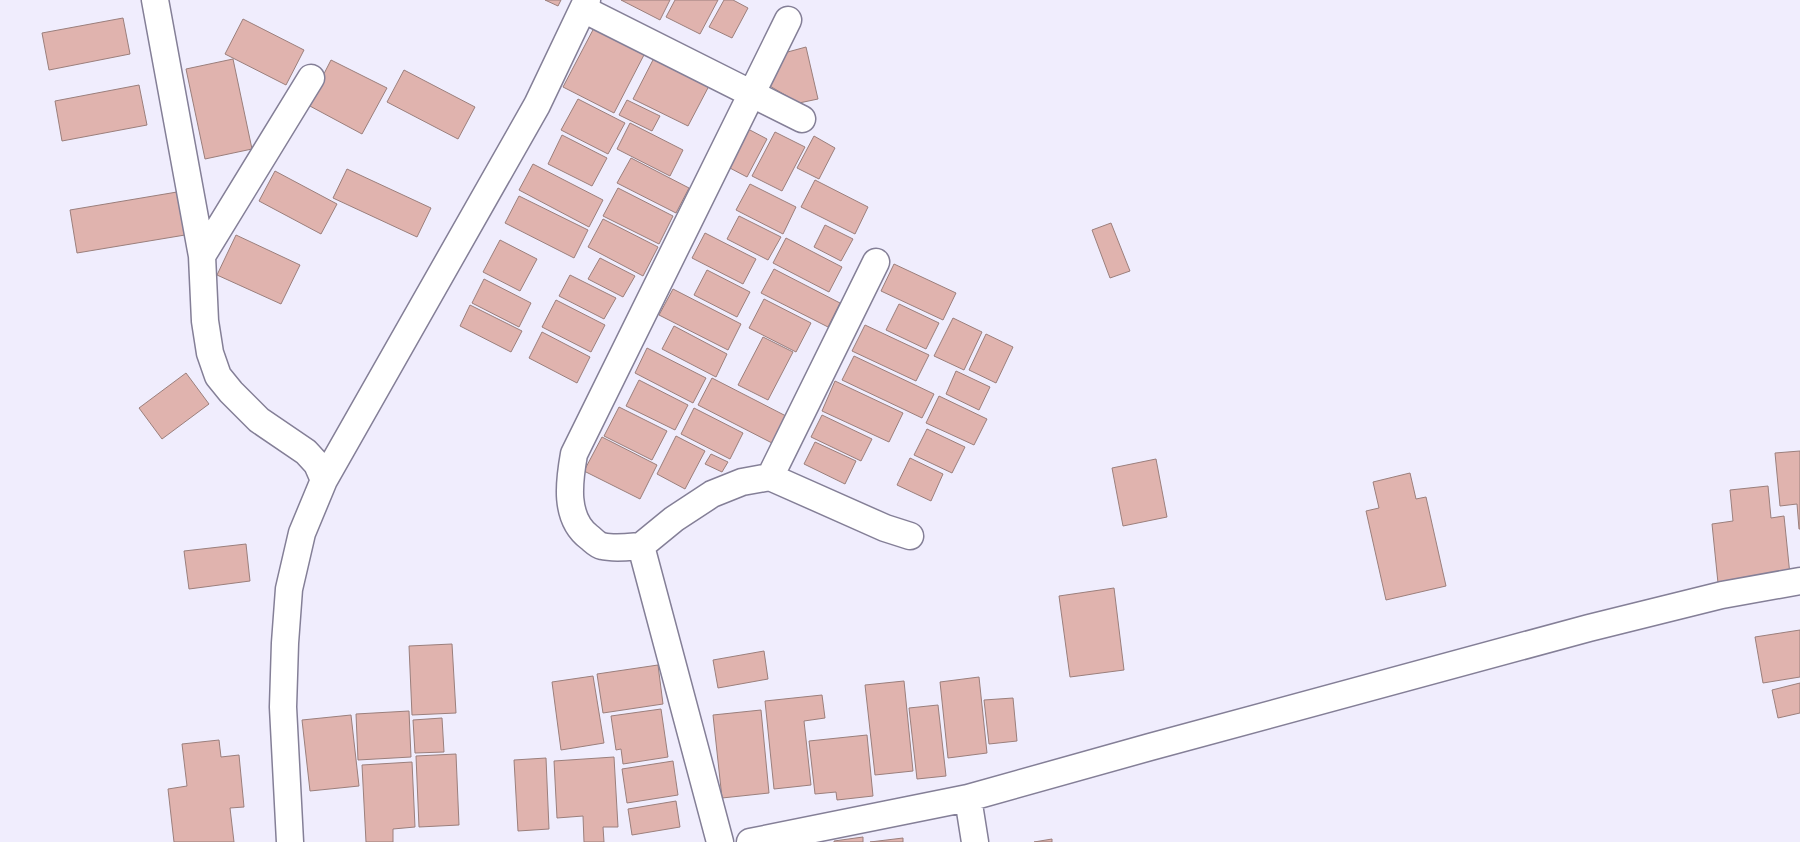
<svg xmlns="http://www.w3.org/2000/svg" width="1800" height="842" viewBox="0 0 1800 842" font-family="'Nunito Sans',sans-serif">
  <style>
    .building { fill: #e0b3ae; stroke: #9b7f7c }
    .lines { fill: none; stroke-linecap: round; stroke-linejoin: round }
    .street-casing { stroke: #847f97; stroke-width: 29 }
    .street { stroke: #fff; stroke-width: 26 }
  </style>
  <rect width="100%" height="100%" fill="#f0edfd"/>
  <path class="building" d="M545 0H561L558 6Z
    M621 0H670L660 20Z
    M675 0H718L700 34 666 17Z
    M724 0H733L748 8 732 38 709 27Z
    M123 18 130 54 49 70 42 33Z
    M243 19 304 50 286 85 225 54Z
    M595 26 646 51 614 113 563 87Z
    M806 47 818 99 799 103 768 85 773 56Z
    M655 56 710 84 688 126 633 99Z
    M233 59 252 149 205 159 186 69Z
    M331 60 387 88 362 134 308 105Z
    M404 70 475 107 458 139 387 102Z
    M139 85 147 125 62 141 55 101Z
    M578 99 625 123 608 154 561 130Z
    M627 100 660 116 652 131 619 115Z
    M630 123 683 150 670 176 617 149Z
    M748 129 767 139 747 177 728 167Z
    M775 132 805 147 782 191 752 176Z
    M562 135 607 158 592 186 548 164Z
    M814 136 835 148 819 179 797 168Z
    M631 158 689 188 676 213 617 183Z
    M533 164 603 200 589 227 519 190Z
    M347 169 431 208 417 237 333 198Z
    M275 171 337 204 321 234 259 201Z
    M815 180 868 207 855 234 801 207Z
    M750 184 796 207 783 234 736 210Z
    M618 188 673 216 659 244 603 216Z
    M177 192 185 235 77 253 70 210Z
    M519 196 588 230 574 258 505 223Z
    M739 216 781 237 768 260 727 239Z
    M603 219 658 247 643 276 588 247Z
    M1111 223 1130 271 1110 278 1092 230Z
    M825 225 853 239 841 261 814 247Z
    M705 233 756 259 743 284 692 258Z
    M236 235 300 265 281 304 217 275Z
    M786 238 842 267 829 292 773 263Z
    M500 240 537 259 520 291 483 272Z
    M600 258 635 276 623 297 588 279Z
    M894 264 956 293 943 320 881 291Z
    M774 269 840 303 828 327 761 293Z
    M707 270 750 292 737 317 694 295Z
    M570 275 616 298 604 319 559 296Z
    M484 279 531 303 519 327 472 303Z
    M673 289 741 324 728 350 659 315Z
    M764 299 811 323 796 352 749 328Z
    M556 300 605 325 591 352 542 327Z
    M899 304 939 323 926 349 886 330Z
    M470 305 522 331 511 352 460 326Z
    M953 318 982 332 964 370 934 356Z
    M865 325 929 355 916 381 852 351Z
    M674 326 727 354 716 377 662 349Z
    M542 332 590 357 577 383 529 358Z
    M986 334 1013 347 996 383 969 370Z
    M763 337 793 352 768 400 738 385Z
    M647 348 706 378 693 403 635 373Z
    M854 356 934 394 922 418 842 380Z
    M956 371 990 387 979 410 946 394Z
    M186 373 209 404 162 439 139 408Z
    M712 378 786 416 772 443 698 405Z
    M639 380 688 405 675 430 626 406Z
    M835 381 903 413 889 442 822 411Z
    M939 396 987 419 974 445 926 423Z
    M619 407 667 431 652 460 604 436Z
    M694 408 743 433 730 459 681 434Z
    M822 415 872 439 861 461 811 437Z
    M927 429 965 447 952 473 914 455Z
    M676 436 705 451 685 489 657 474Z
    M602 437 657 465 640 499 584 471Z
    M815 442 856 461 845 484 804 464Z
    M1800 451V529H1799L1797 504 1780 506 1775 453Z
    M711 454 728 462 722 472 705 464Z
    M910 458 943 474 931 501 897 485Z
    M1156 459 1167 517 1123 526 1112 468Z
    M1410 473 1416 499 1426 497 1446 586 1386 600 1366 511 1379 508 1373 482Z
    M1768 486 1771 518 1784 516 1790 575 1718 583 1712 524 1733 521 1730 490Z
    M246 544 250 581 189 589 184 551Z
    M1114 588 1124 670 1070 677 1059 596Z
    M1800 630V677L1763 683 1755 637Z
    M452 644 456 713 412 715 409 646Z
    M764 651 768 679 718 688 713 660Z
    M658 665 663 704 603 713 597 674Z
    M593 676 604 743 561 750 552 682Z
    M979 677 987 753 948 758 940 682Z
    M904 681 913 771 875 775 865 685Z
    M1800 683V713L1778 718 1772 690Z
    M822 695 825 718 804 721 811 785 774 789 765 701Z
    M1013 698 1017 741 989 744 984 700Z
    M938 705 946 776 917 779 909 708Z
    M661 709 668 757 623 764 621 749 616 750 611 716Z
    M761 710 769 793 722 798 713 715Z
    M409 711 411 757 358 760 356 714Z
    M351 715 359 786 310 791 302 720Z
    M442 718 444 752 415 753 413 720Z
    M867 735 873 796 837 800 836 792 815 794 809 741Z
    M219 740 221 757 239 755 244 807 230 808 234 842H174L168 789 187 786 182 744Z
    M456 754 459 825 419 827 416 756Z
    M614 757 618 827H603L604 842H584L583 816 557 818 554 761Z
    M546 758 549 829 518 831 514 760Z
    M673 761 678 795 627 803 622 769Z
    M412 762 415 827 393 829V842H366L362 765Z
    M676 801 680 827 632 835 628 809Z
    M863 837V842H834V841Z
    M903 838V842H870Z
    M1052 839V842H1034Z"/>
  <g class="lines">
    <g class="street-casing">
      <path id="street" d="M155 0 202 256 205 321 210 353 218 376 231 392 259 420 306 452 317 464 324 480
        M583 9 802 119
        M202 256 311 78
        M770 477 876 262
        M641 546 674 519 712 494 742 482 770 477 885 528 910 536
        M968 798 975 842
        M290 842 283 707 285 643 289 589 302 533 324 480 537 105 587 0
        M720 842 641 546C628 547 614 549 602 546 597 545 593 540 589 537 564 518 569 482 574 454L788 20
        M750 842 968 798 1150 747 1589 628 1722 595 1800 581"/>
    </g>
    <use href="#street" class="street"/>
  </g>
</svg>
